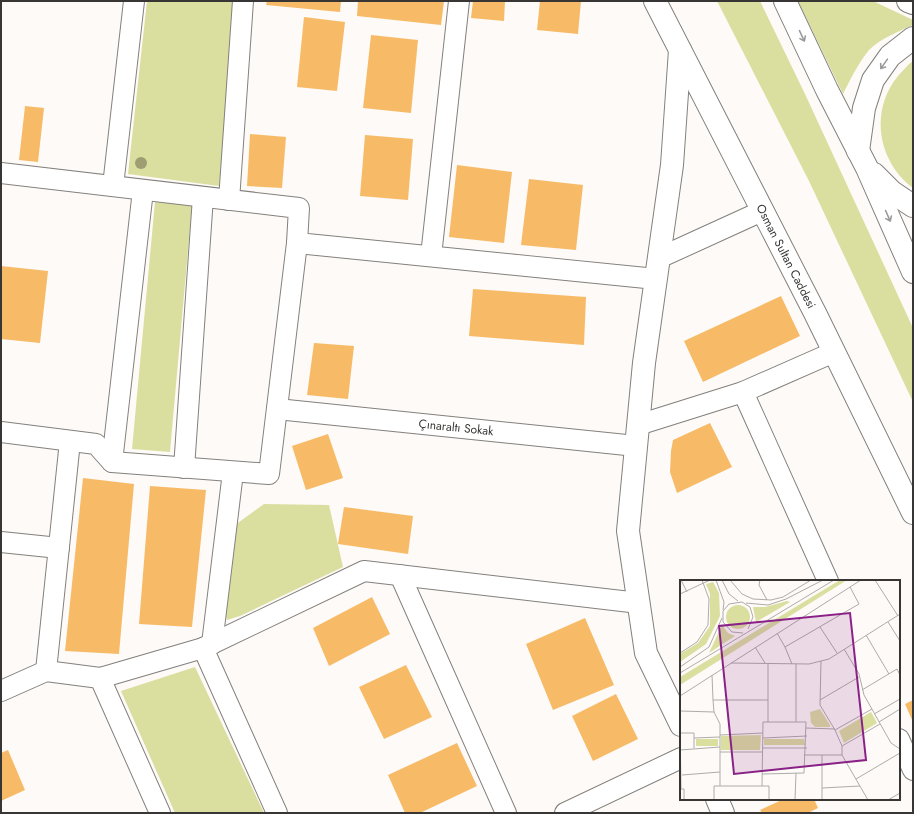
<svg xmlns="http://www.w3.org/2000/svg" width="914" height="814" viewBox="0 0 914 814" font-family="Jost,sans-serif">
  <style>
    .green { fill: #dadfa0 }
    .building { fill: #f7bb68 }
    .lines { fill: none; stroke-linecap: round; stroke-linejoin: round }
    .street-casing { stroke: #83807d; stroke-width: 22 }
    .secondary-casing { stroke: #83807d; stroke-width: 24 }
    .street { stroke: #fff; stroke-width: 20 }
    .secondary { stroke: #fff; stroke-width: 22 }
    .tree { fill: #9e9e72 }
    .oneway { stroke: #9b9a9a }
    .labels { text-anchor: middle; stroke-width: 4; stroke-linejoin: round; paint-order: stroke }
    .street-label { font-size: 12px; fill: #373634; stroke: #fdfaf7 }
    .inset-road { fill: none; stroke: #aeaca9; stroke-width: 1 }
    .view { fill: #892187; fill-opacity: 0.15; stroke: #892187; stroke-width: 2 }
    .inset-edge { fill: none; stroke: #373634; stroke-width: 2 }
  </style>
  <rect width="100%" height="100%" fill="#fdfaf7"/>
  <path class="green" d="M147 1H236L219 186 128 174Z
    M717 1H760L805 94 913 328V402L809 181Z
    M798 1H873L913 20V25C899 31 880 39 869 50 859 62 850 80 843 94Z
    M913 61V188C878 162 869 111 898 76 903 71 907 65 913 61Z
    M155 202 192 205 170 452 132 449Z
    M264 504 329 505 343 567 240 616 227 620 224 607 235 525Z
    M195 667 264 813H175L121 691Z"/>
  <path class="building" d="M267 1H341L340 12 266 5Z
    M358 1H444L441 25 357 16Z
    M473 1H505L504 21 471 18Z
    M540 1H581L578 34 537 30Z
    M304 17 345 22 337 91 297 87Z
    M371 35 418 40 411 113 363 108Z
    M25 106 44 108 38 162 19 160Z
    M250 134 286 137 282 188 247 186Z
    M365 135 413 139 408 200 360 196Z
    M457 165 512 172 504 243 449 237Z
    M529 179 583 185 576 250 521 245Z
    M1 266 48 271 40 343 1 339Z
    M473 289 586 297 584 345 469 336Z
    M781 296 800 336 703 382 684 341Z
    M314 343 354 346 348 399 307 395Z
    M710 423 732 467 677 493 670 472 671 451 673 440Z
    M328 434 343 478 306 490 292 446Z
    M83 478 134 484 119 654 65 651Z
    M150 486 206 490 192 627 139 624Z
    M344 507 413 516 408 554 338 544Z
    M372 597 390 634 329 666 313 628Z
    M585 618 614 685 553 710 526 644Z
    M406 665 432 717 384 739 359 687Z
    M616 694 638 739 593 761 572 716Z
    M913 700V722L905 704Z
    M457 743 477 786 420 813H405L388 775Z
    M8 750 25 790 1 801V753Z
    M784 799H814L818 808 808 813H762L760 810Z"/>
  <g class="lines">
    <g class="street-casing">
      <g id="street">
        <path d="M1 173 299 208 297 243 656 279"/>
        <path d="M113 186 134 1"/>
        <path d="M229 200 243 1"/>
        <path d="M431 256 459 1"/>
        <path d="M659 258 762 211"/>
        <path d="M743 392 834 352"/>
        <path id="s1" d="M277 409 636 446"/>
        <path d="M638 425 743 392 828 581"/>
        <path d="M1 432 96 444 112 462 269 474 297 243"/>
        <path d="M112 462 143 190"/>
        <path d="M184 468 203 197"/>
        <path d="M1 542 59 548"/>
        <path d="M400 575 506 813"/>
        <path d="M212 644 233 472"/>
        <path d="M203 648 277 813"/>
        <path d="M46 671 70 441"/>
        <path d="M100 678 160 813"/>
        <path d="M1 691 46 671 100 678 203 648 364 571 639 603"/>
        <path d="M899 739 913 770"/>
        <path d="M565 813 681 758"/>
      </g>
    </g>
    <g class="secondary-casing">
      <g id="secondary">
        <path id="s2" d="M655 1 815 313 913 513"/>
        <path d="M785 1 827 90 867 168 913 272"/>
        <path d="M908 1 913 3"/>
        <path d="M680 50 672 165 644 363 628 531 646 653 681 725"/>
        <path d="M858 151 864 108 873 80 890 56 913 38"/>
        <path d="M874 174 892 192 913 206"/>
        <path d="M717 799 723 813"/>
      </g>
    </g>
    <use href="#street" class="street"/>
    <use href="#secondary" class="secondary"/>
  </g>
  <circle class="tree" cx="141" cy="163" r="6"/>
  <defs><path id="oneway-shaft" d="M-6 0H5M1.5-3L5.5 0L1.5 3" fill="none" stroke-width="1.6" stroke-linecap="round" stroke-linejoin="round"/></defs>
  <g class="oneway">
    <use href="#oneway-shaft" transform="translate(802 36) rotate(65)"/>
    <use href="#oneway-shaft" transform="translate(884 64) rotate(125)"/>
    <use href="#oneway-shaft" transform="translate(888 216) rotate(66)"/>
  </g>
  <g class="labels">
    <g class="street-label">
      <text dy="4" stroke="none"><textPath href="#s2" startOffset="287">Osman Sultan Caddesi</textPath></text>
      <text dy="4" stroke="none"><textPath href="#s1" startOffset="180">Çınaraltı Sokak</textPath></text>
    </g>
  </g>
  <g transform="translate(680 580)">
    <rect width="220" height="220" fill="#fdfaf7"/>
    <path d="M160 0H167L0 105V97ZM33 2 39 13 40 36 26 64 0 82V74L18 63 30 46V14L26 4ZM107 21 110 22 76 42 73 27H85ZM46 37a12 12 0 1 1 24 0a12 12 0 1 1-24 0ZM42 45 48 53 55 56 29 73ZM140 129 150 145V147H135L131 143 130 132ZM191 132 197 143 164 163 159 151ZM81 155 80 170H41V156ZM16 159H38V166H16ZM84 159H124L125 165H84Z" fill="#dadfa0"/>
    <path class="inset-road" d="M1 0 7 12M36 0 44 22 43 30M42 0 49 14 58 21M50 0 62 14 73 19 91 20 103 17 131 0M80 0 79 5 87 20M195 0 218 36M0 14 30 0M66 23 88 25 106 19 143 0M208 42 220 61M140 47 157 73M63 53 52 52 43 42V31L49 24 62 22 70 27 73 37 68 49M97 53 105 67M186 55 209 94M75 67 85 83M164 69 179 94 184 115 211 163 220 169M0 73 17 62 28 45 29 19 22 0M141 81 140 125 155 150 162 166V175L188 220M51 83 129 84 149 79 220 34M112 84 105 67 179 24 170 7M116 84V142M0 87 29 67 42 38M0 93 154 0M32 95 33 120H88M182 110 217 89 220 95M0 116 181 0M33 120 34 132 40 144V206M140 120 179 97M0 131 34 132M194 134 220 119M199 142 220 129M0 145 1 209H4V220M126 148 155 149M155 150 192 129M1 153H14V158M40 155 83 153M83 158 127 156M162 166 200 144M14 168V158L40 157M83 168H127M0 170 40 167M40 172H82M124 175H162M142 175V220M82 194 124 193 126 142H88M2 195 40 192M176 199 220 173M82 206 83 142H88V83M142 208 180 206M34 220V206H89V220M115 220 116 193M208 220 220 213"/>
    <path class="view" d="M170 33 186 180 54 194 39 46Z"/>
    <rect width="220" height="220" class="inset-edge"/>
  </g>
  <rect width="914" height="814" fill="none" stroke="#373634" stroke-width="4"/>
</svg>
